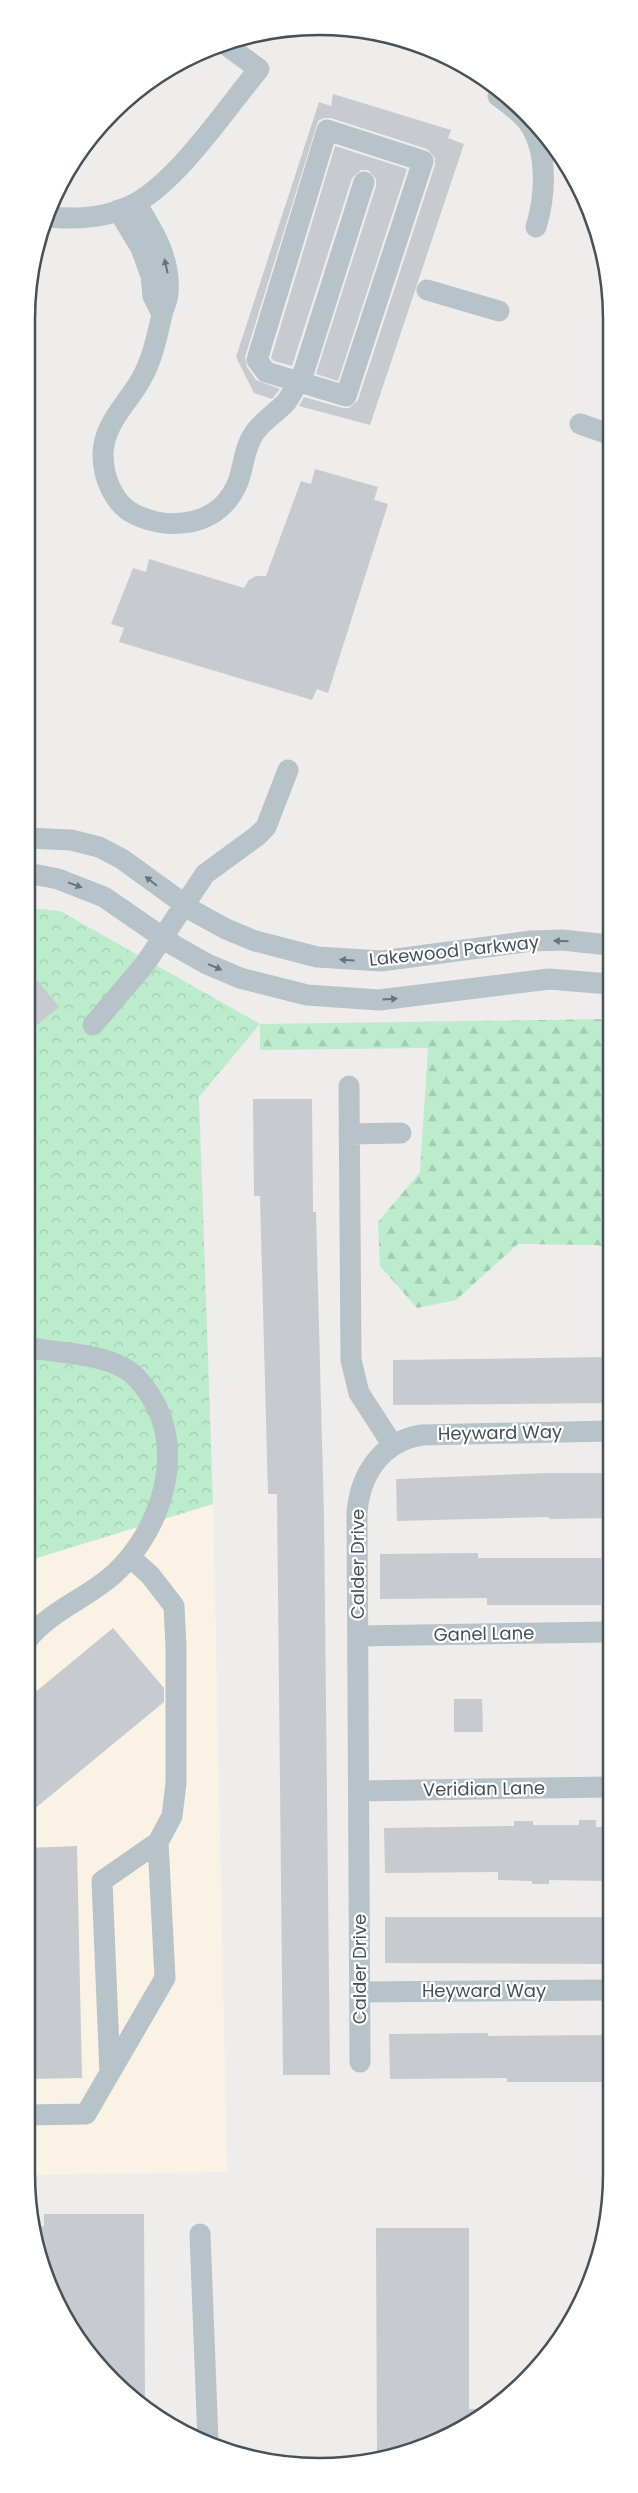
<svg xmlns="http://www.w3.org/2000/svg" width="638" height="2493" viewBox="0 0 638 2493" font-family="Poppins,sans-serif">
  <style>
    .commercial { fill: #faf3e5 }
    .forest { fill: url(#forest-firs) }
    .park { fill: url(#park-crowns) }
    .building { fill: #c7cacf }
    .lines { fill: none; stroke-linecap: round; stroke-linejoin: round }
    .minor { stroke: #b8c2c9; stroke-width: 21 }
    .oneway { fill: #68737b }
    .labels { text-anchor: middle; stroke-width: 4.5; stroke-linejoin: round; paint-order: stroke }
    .street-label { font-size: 18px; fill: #465159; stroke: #fff }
    .rim { fill: none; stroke: #465159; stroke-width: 2.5 }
  </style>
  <defs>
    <pattern id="forest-firs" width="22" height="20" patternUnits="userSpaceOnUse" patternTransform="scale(1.25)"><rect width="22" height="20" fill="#bceccb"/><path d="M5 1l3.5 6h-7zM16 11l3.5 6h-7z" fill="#a3ccb1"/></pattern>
    <pattern id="park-crowns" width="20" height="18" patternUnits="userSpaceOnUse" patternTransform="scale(1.25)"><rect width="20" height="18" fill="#bceccb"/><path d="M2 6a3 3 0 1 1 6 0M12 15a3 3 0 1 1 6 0" fill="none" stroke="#a3ccb1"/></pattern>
  </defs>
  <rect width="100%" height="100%" fill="#efecec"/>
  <path class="commercial" d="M213 1504 227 2172 27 2175V1561Z"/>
  <path class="forest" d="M609 1019V1247L596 1245 518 1244 456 1300 417 1308 380 1266 378 1222 420 1172 428 1048 260 1050V1024Z"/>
  <path class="park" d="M28 908 60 911 260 1024 199 1097 213 1504 27 1561Z"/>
  <path class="building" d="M333 94 451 130 448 138 464 144 370 425 299 406 304 397 343 408H349L358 400 435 165V158L427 149 331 118H324L318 121 245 357 247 367 256 380 280 389 272 399 254 393 236 357 319 102 331 106Z
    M335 146 407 169 338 381 316 374 376 186V179L368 170H361L352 178 292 366 274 361 271 358Z
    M315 469 378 487 374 500 388 504 328 693 317 689 312 700 119 642 124 628 111 624 133 568 146 572 149 559 244 588 249 580 256 576H266L301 481 311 484Z
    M28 969 59 1007 28 1032Z
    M253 1099H312L313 1212H316L324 1517 330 2075H283L277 1494H268L260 1196H254Z
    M609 1357V1403L393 1405V1360Z
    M549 1473H609V1518L549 1519V1517L397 1521 396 1479Z
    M478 1553V1558H601V1605H487V1598L380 1599V1554Z
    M113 1628 164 1688V1702L27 1815V1699Z
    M454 1699H482L483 1732H454Z
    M579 1820H596V1827H609V1881L549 1880V1884H532V1881L498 1880V1872L385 1873 384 1828 514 1826V1821H533V1825H579Z
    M77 1846 82 2078 26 2079 27 1848Z
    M385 1917H609V1964L385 1963Z
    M488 2033V2036L609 2035V2082H507V2078L390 2079 389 2034Z
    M44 2214H144L145 2402 99 2367 48 2286 37 2226H44Z
    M376 2228H469V2409H492L395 2457 377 2459Z"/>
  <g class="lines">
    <path class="minor" d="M498 96C511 105 524 115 532 128 548 156 545 198 536 227
      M327 130 423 161 346 396 266 372 257 360Z
      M136 203C153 230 171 259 168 293 168 301 163 308 162 315 156 340 152 363 137 386 123 408 103 427 103 455 103 478 114 505 136 515 173 532 221 525 238 482 244 466 244 447 255 432 263 420 278 412 287 401 293 392 298 381 304 371L364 182
      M118 210 141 248 151 276 153 296 162 314
      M50 217C79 220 110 217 136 203 181 177 225 110 259 69L226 45
      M427 290 499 311
      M580 424 609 434
      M28 838 71 840 99 847 122 859 195 912 226 929 255 941 317 957 381 961 531 941 562 940 609 945
      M28 873 58 879 104 897 175 946 207 964 240 978 307 995 379 1000 549 979 609 984
      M93 1025 145 964 205 874 257 836 266 827 288 770
      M349 1086 351 1360 359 1393 392 1444
      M349 1134 401 1133
      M358 1636 609 1632
      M27 1640C51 1610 86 1599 114 1574 161 1531 187 1451 150 1395 143 1384 135 1374 124 1368 95 1352 59 1354 27 1347
      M359 1791 609 1787
      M360 1992 609 1990
      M360 2062 357 1513C360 1474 382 1441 422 1435L609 1431
      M110 2073 102 1881 158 1842 172 1816 176 1783V1647L174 1606 150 1575 130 1557
      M26 2115 86 2114 165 1978 158 1842
      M200 2234 208 2441"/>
  </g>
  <defs><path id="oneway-solid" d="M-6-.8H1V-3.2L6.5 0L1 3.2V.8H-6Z" transform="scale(1.25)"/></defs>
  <g class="oneway">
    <use href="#oneway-solid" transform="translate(166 266) rotate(-103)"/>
    <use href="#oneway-solid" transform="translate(151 881) rotate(-141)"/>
    <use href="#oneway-solid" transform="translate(75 885) rotate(20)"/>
    <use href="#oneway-solid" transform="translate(561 941) rotate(-179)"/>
    <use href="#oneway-solid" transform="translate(347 960) rotate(-176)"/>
    <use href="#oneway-solid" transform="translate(215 967) rotate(23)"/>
    <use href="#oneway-solid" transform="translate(390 999) rotate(-4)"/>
  </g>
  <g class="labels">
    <g class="street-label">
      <text transform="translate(454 951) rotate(-6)" y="6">Lakewood Parkway</text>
      <text transform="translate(500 1433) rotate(-1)" y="6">Heyward Way</text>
      <text transform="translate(358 1564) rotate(-90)" y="6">Calder Drive</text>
      <text transform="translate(484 1634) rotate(-1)" y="6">Ganel Lane</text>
      <text transform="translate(484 1789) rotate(-1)" y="6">Veridian Lane</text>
      <text transform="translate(360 1969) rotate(-90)" y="6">Calder Drive</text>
      <text x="484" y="1997">Heyward Way</text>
    </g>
  </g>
  <path d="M0 0H638V2493H0ZM319 35H319A284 284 0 0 1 603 319V2174A284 284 0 0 1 319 2458H319A284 284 0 0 1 35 2174V319A284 284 0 0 1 319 35Z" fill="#fff" fill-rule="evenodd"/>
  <path class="rim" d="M319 35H319A284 284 0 0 1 603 319V2174A284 284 0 0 1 319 2458H319A284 284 0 0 1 35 2174V319A284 284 0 0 1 319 35Z"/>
</svg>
